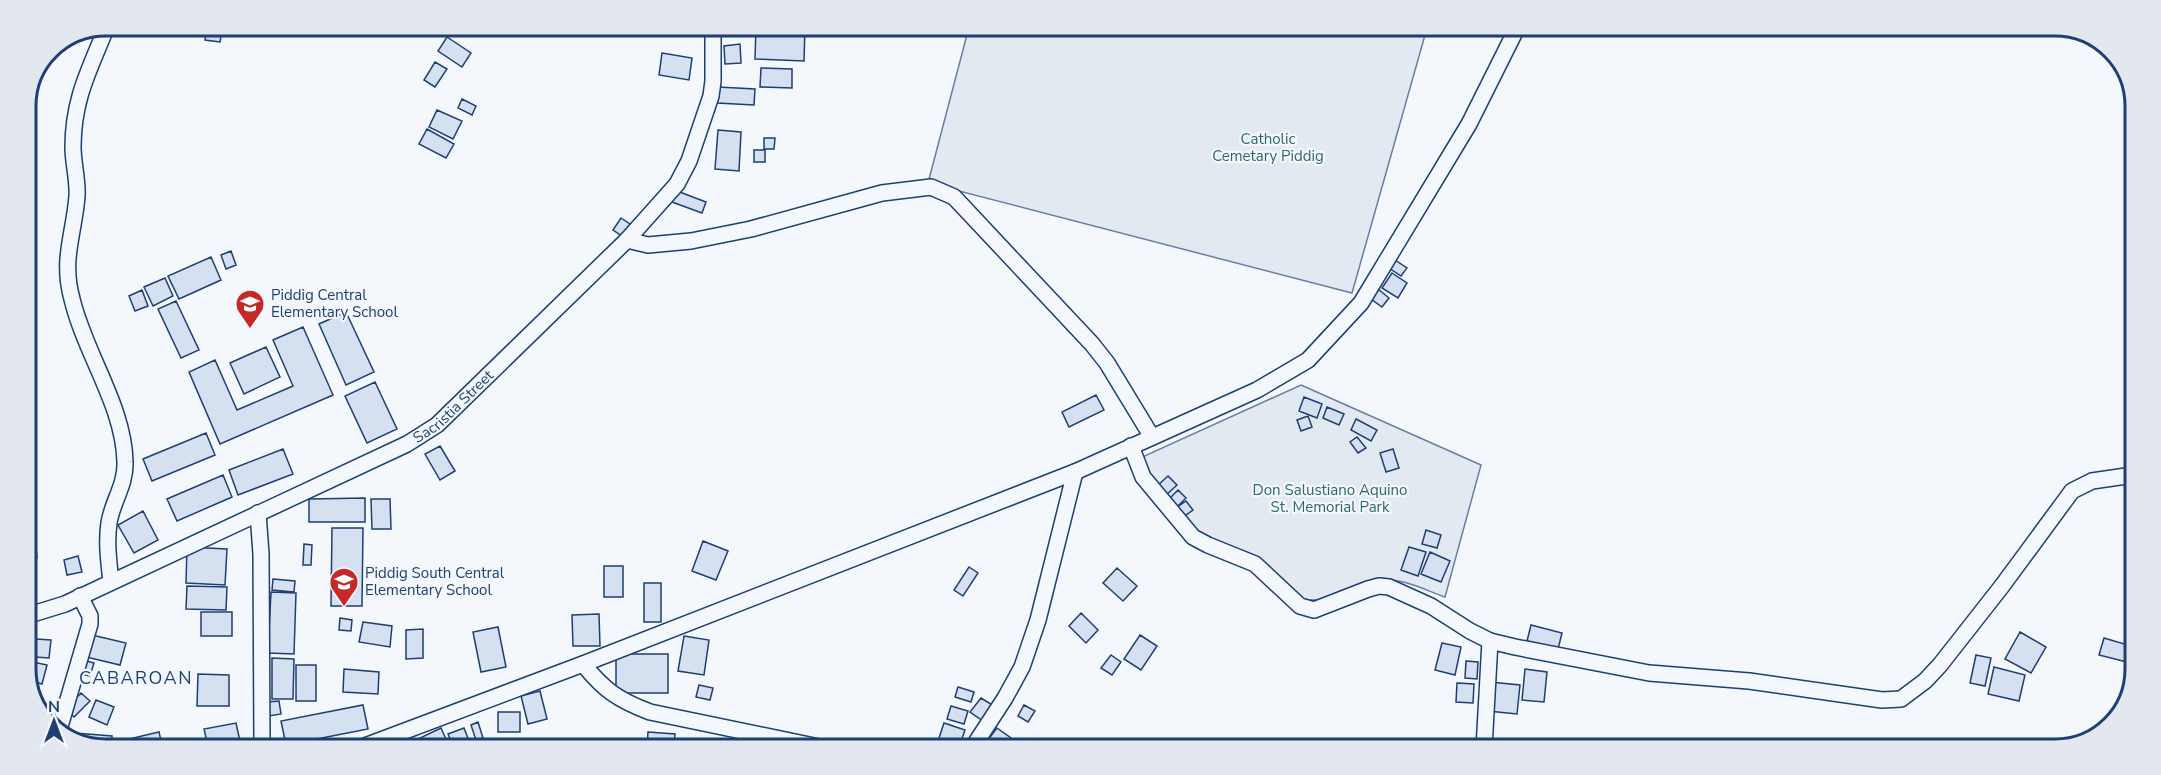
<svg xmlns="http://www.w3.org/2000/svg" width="2161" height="775" viewBox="0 0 2161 775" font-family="'Nunito Sans',sans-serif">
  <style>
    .green { fill: #e3e9f0; stroke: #687fa3; stroke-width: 1.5 }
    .building { fill: #d5e0f0; stroke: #1d3f73; stroke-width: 1.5 }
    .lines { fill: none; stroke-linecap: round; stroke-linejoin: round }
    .street-casing { stroke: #1d3f73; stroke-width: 18 }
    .street { stroke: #f4f7fb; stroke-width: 15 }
    .labels { text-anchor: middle; stroke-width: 4.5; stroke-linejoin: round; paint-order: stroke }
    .park-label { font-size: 15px; fill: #2c6c60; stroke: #f4f7fb }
    .poi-label { font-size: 15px; fill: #1d3f73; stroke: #f4f7fb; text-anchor: start }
    .street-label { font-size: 15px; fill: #1d3f73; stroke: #f4f7fb }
    .quarter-label { font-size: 18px; letter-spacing: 1.5px; fill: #1d3f73; stroke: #f4f7fb }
    .rim { fill: none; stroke: #1d3f73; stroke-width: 3 }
  </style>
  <rect width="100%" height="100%" fill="#f4f7fb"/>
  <path class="green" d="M969 27 1427 28 1352 293 928 183Z
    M1301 385 1481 465 1445 597C1425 590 1403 578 1381 580 1354 583 1328 607 1300 598L1197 536 1156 491 1140 458Z"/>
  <path class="building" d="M207 26H223L220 42 205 40Z
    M756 27H805L804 61 755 59Z
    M447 37 471 53 462 67 438 51Z
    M740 44 741 63 725 64 724 46Z
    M662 53 692 58 689 80 659 75Z
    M435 62 447 69 435 87 424 80Z
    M761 68 792 69V88L760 87Z
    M718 87 755 89 754 105 717 103Z
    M462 99 476 106 472 115 458 108Z
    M437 110 462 121 453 139 429 127Z
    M427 129 454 144 446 158 419 144Z
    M718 130 741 132 739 171 715 169Z
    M764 138H775L774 149H764Z
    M754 150H765V162H754Z
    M677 191 706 202 702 213 672 202Z
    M621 218 630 224 622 236 613 230Z
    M231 251 236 265 226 269 221 255Z
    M211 257 221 280 179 299 168 276Z
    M1392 258 1407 268 1401 276 1386 266Z
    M1392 273 1407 283 1398 298 1382 288Z
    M165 278 173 296 153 306 144 287Z
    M1378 289 1389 298 1382 307 1371 299Z
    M142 290 148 306 135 311 129 296Z
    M176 301 199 350 181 358 158 309Z
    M346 312 374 372 346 385 319 324Z
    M303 327 333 395 220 444 189 372 215 360 237 410 293 386 273 340Z
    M266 347 280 377 244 394 230 363Z
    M375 382 397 429 367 443 345 396Z
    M1096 395 1104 410 1069 427 1062 412Z
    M1304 397 1322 404 1317 418 1299 411Z
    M1327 407 1344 414 1339 425 1323 418Z
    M1308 416 1312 427 1301 431 1297 420Z
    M1356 419 1377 430 1371 441 1351 430Z
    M206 433 215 455 152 481 143 459Z
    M1357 437 1366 448 1358 453 1350 442Z
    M440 446 455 471 440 480 425 454Z
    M283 449 293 474 238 495 229 470Z
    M1393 449 1399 468 1386 472 1380 453Z
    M223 475 232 497 177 521 167 499Z
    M1168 476 1177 485 1165 496 1156 487Z
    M1178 490 1186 498 1177 507 1169 499Z
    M365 498V522H309V499Z
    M371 499H390L391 529H372Z
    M1186 501 1193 510 1183 517 1176 508Z
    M143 511 158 540 134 553 118 525Z
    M332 528H363L362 606H331Z
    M1426 530 1441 535 1437 548 1422 544Z
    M26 536H35L37 558H26Z
    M703 541 728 551 716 580 692 571Z
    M304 544 312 545 311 565H303Z
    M187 547 227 549 225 585 186 583Z
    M1409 547 1426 552 1418 576 1401 570Z
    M1430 552 1450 561 1441 582 1421 574Z
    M78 556 82 572 67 575 64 560Z
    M604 566H623V597H604Z
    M969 567 978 573 963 596 954 590Z
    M1117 568 1137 586 1123 601 1103 583Z
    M273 579 295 581 294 592 272 590Z
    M644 583H661V622H644Z
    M187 586 227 587 226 610 186 609Z
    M271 592 296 593 294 654 268 653Z
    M201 612H232V636H201Z
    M1081 613 1098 630 1086 643 1069 626Z
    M599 614 600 646H573L572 615Z
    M340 618 352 620 351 631 339 630Z
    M363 622 392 626 390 647 359 642Z
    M1531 625 1562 633 1558 649 1527 641Z
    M498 627 506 667 481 672 473 632Z
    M423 629V658L406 659V630Z
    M2020 632 2046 647 2031 673 2005 659Z
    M92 635 126 643 120 665 86 657Z
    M1140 635 1157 646 1141 670 1124 659Z
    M684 636 709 640 704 675 678 671Z
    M2104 638 2131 646 2127 662 2099 655Z
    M36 639 51 640 49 658 35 657Z
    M1442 643 1461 647 1455 675 1435 670Z
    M616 654H668V693H616Z
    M1111 655 1121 662 1112 675 1101 668Z
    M1976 655 1991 658 1985 686 1970 683Z
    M272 658 294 659 293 699H272Z
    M83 660 94 663 90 676 80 674Z
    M1466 661 1478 662 1477 679 1465 678Z
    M33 662 47 665 42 684 28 680Z
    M296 665H316V701H296Z
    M1994 667 2025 675 2019 701 1988 694Z
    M344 669 379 672 378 694 343 692Z
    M1525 669 1547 672 1544 702 1522 700Z
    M198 674 229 675V706H197Z
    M1490 682 1520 685 1517 714 1488 711Z
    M1457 683 1474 684 1473 703 1456 702Z
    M699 685 713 688 710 700 696 697Z
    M958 687 974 692 971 702 955 697Z
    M540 691 547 719 528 724 521 696Z
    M81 693 90 701 74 717 66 709Z
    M981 698 994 706 983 721 970 712Z
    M96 700 114 707 107 725 89 717Z
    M279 701 281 714 269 716 267 702Z
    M363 705 368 729 286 745 281 721Z
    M1024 705 1035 711 1028 722 1018 716Z
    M951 706 968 711 964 724 947 719Z
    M498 712H520V732H498Z
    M478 722 483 738 476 740 471 725Z
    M236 723 241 746H208L204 729Z
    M944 723 965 730 959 747H936Z
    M441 728 449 746H424L420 738Z
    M464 728 471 746H453L448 734Z
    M997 728 1011 738 1005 747H996L987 741Z
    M62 732 112 736V745H81Z
    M159 732 162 745H130L129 739Z
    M648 732 675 734 674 747H647Z
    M919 739 935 743 934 747H917Z"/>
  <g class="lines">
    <g class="street-casing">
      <g id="street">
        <path d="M107 26C90 69 73 98 73 147 73 163 78 180 77 196 74 235 61 259 72 299 85 354 124 406 125 462 126 485 112 502 109 523 106 543 109 563 111 582"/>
        <path d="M627 240 648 245 691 241 751 229 882 193 931 187 954 197 1092 344 1107 363 1152 437"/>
        <path d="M1131 446 1143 477 1193 537 1208 545 1255 564 1300 606 1314 610 1368 589 1379 586 1389 587 1431 606 1470 631 1490 641 1515 647 1649 673 1749 681 1882 700 1901 699 1925 681 1940 665 2002 586 2072 491 2092 481 2133 475"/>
        <path d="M258 513 261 554 262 746"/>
        <path id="s1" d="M26 616 65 604 407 444 437 425 627 240 677 184 689 161 711 96 713 81V27"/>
        <path d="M583 664C604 690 618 700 650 712L819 747"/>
        <path d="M59 730 90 624V616L80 596"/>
        <path d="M365 746 583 664 1075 472 1257 390 1308 360 1361 303 1469 124 1517 28"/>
        <path d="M973 747 1005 698 1022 667 1038 620 1075 472"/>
        <path d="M1484 748 1490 641"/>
      </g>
    </g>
    <use href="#street" class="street"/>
  </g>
  <defs>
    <g id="school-pin" transform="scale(1.5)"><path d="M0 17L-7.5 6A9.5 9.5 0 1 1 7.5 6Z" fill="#c62828" stroke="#f4f7fb"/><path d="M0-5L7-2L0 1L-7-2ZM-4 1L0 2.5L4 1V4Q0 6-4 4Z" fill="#fff"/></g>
  </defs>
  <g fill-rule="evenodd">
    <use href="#school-pin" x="250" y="304"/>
    <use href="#school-pin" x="344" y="582"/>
  </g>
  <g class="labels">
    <g class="park-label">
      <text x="1268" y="144">Catholic<tspan x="1268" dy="17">Cemetary Piddig</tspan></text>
      <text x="1330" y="495">Don Salustiano Aquino<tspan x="1330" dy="17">St. Memorial Park</tspan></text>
    </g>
    <g class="poi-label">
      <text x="271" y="300">Piddig Central<tspan x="271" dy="17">Elementary School</tspan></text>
      <text x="365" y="578">Piddig South Central<tspan x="365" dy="17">Elementary School</tspan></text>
    </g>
    <g class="street-label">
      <text dy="5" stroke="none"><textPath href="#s1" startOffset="478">Sacristia Street</textPath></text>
    </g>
    <g class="quarter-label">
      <text x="136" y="684">CABAROAN</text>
    </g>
  </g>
  <path d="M0 0H2161V775H0ZM106 36H2055A70 70 0 0 1 2125 106V669A70 70 0 0 1 2055 739H106A70 70 0 0 1 36 669V106A70 70 0 0 1 106 36Z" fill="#e3e8f0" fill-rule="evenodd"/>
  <path class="rim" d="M106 36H2055A70 70 0 0 1 2125 106V669A70 70 0 0 1 2055 739H106A70 70 0 0 1 36 669V106A70 70 0 0 1 106 36Z"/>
  <g transform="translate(54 721)" stroke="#f4f7fb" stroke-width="4.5" paint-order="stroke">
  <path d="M0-4.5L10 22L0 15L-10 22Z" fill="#1d3f73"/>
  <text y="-9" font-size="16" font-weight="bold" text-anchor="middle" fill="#1d3f73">N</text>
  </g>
</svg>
